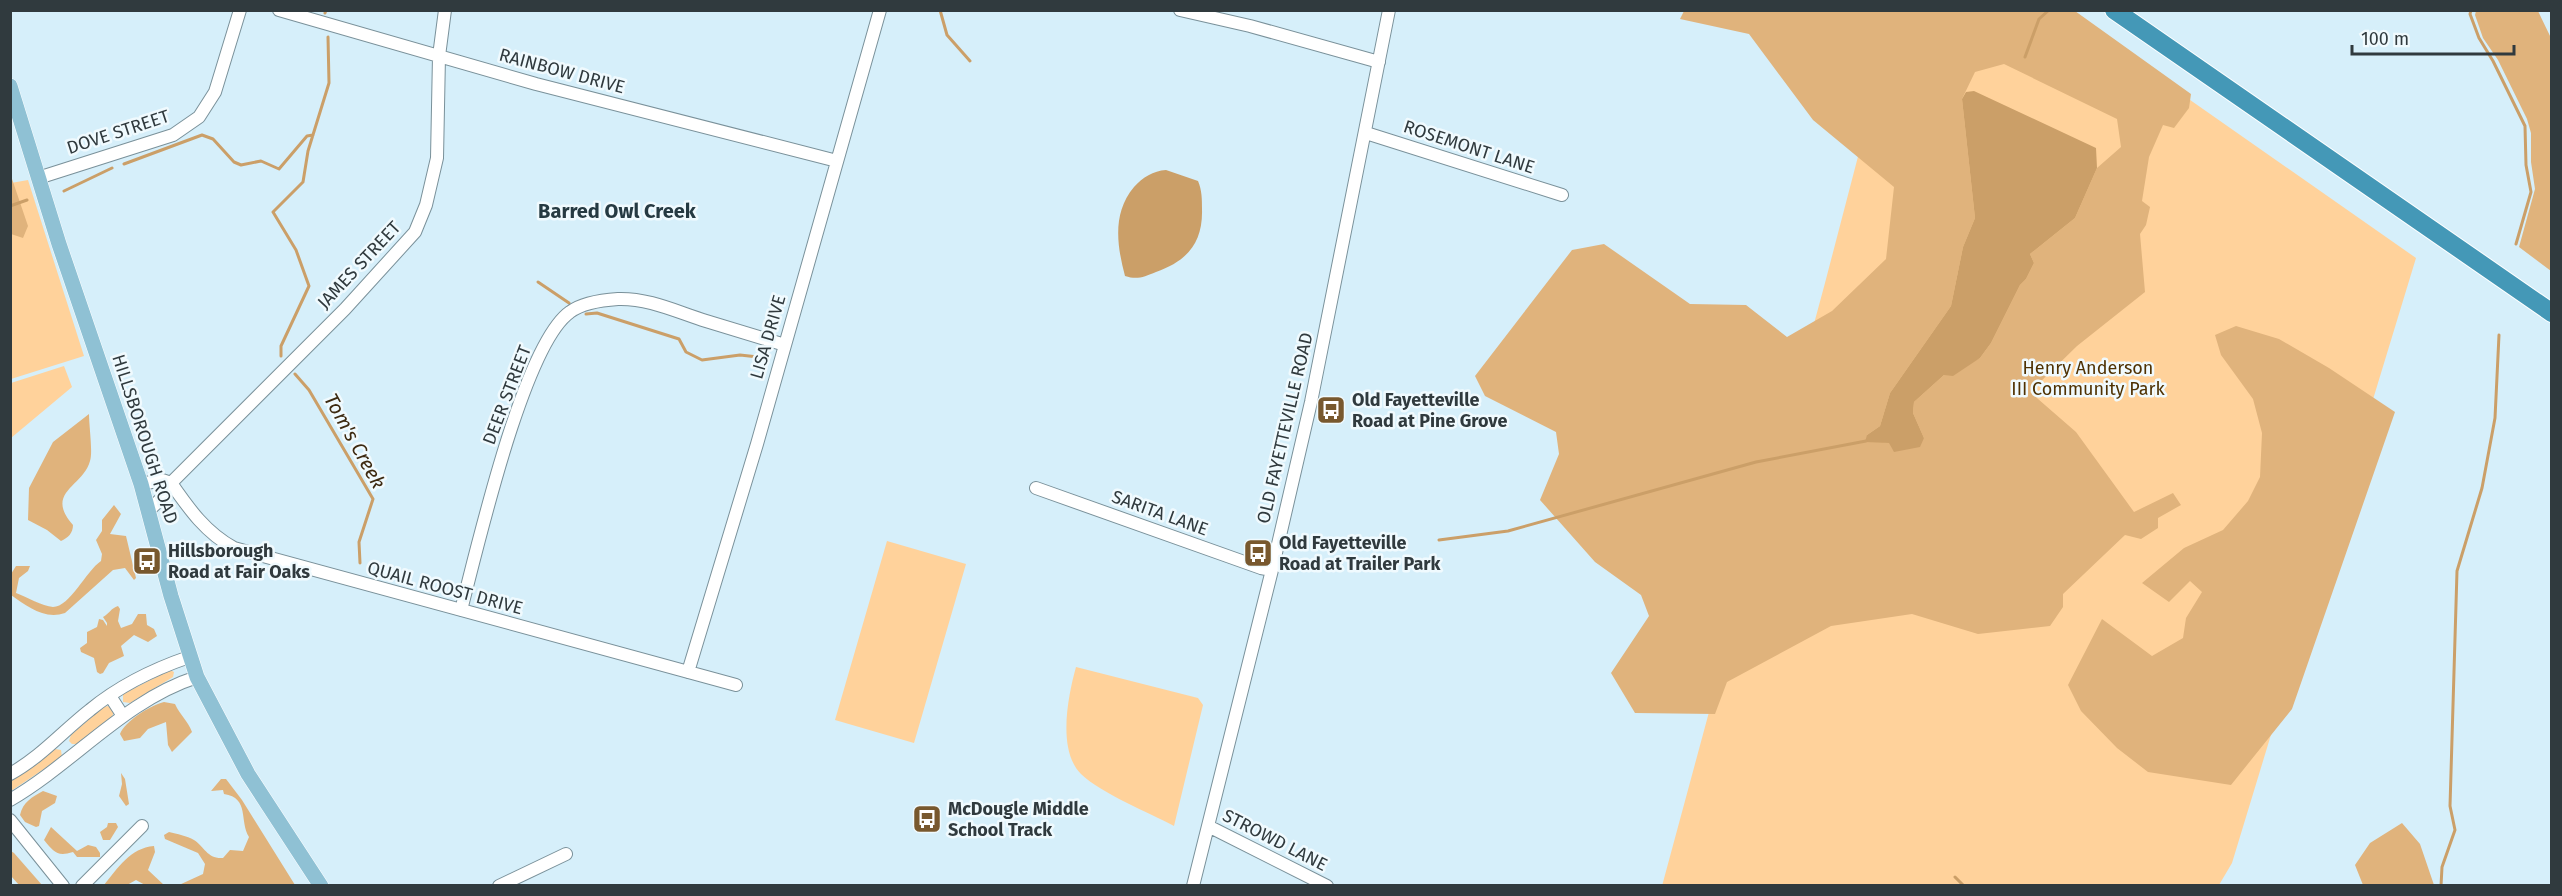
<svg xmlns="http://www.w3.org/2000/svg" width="2562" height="896" viewBox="0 0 2562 896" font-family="'Fira Sans',sans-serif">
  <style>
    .green { fill: #ffd29b }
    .forest { fill: #e0b37c; fill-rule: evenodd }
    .water { fill: #cb9f68 }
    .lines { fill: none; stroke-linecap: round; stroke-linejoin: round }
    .stream { stroke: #cb9f68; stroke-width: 3 }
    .minor-casing { stroke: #7a919a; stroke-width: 14 }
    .major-casing { stroke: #fff; stroke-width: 16 }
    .highway-casing { stroke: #fff; stroke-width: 20 }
    .minor { stroke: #fff; stroke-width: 12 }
    .major { stroke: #8fc1d4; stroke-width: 15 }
    .highway { stroke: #4498b7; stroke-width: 18 }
    .labels { text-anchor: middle; stroke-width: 5; stroke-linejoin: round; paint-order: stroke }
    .street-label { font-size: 18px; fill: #303a3e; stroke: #f0fafe }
    .park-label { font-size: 18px; fill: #4f3102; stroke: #f0fafe }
    .poi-label { font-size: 18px; font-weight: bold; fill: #303a3e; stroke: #f0fafe; text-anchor: start }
    .neighbourhood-label { font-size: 20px; font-weight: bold; fill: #263a42; stroke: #f0fafe }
    .water-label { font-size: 20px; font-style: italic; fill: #3d2a11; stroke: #f0fafe }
  </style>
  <rect width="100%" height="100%" fill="#d6effa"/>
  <path class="green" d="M1896 11H2063L2416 258 2232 863 2219 885 1662 886 1825 283Z
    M28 180 84 356 11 379V183Z
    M64 366 72 387 11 438V383Z
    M887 541 966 564 914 743 835 720Z
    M1076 667 1198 698 1203 705 1174 826C1148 812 1102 794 1081 774 1057 750 1068 696 1076 667Z
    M170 670 174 672 173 677 130 703 123 702V694Z
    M108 706 114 711 112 717 78 744H72L69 741 71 735 103 707Z
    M55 749 61 750 62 757 11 791V780Z"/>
  <path class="forest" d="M1684 11H2075L2191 94 2189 108 2174 128 2163 125 2149 157 2142 201 2150 207 2146 225 2140 234 2145 292 2077 346 2030 392 2076 432 2134 512 2173 493 2181 505 2158 518V528L2141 539 2125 535 2063 594V607L2050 626 1978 634 1912 614 1831 626 1727 682 1715 714 1635 713 1611 673 1649 616 1641 595 1595 562 1540 500 1559 454 1556 432 1485 396 1475 376 1572 250 1604 244 1690 304 1746 305 1787 337 1832 311 1886 259 1894 187 1813 120 1749 34 1680 19ZM2004 64 2117 119 2121 147 2097 168 2075 218 2030 254 2034 263 2026 279 2020 285 1991 343 1980 358 1944 375 1914 402 1913 413 1924 438C1905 441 1883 448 1867 435L1880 426 1890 393 1951 306 1963 247 1975 218 1962 99 1975 72Z
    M2476 11H2538L2551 38V271L2519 247 2535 189 2531 162V133L2527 119 2498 60 2483 38 2475 15Z
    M11 176 28 226 23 238 11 234Z
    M2236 326 2279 339 2329 368 2395 412 2292 709 2231 785 2148 772 2117 748 2081 711 2068 685 2102 619 2152 656 2183 638 2186 618 2202 592 2190 581 2169 602 2142 583 2184 548 2223 530 2248 501 2260 477 2262 433 2253 399 2221 355 2215 335Z
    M89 414C89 426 93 452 90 461 83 487 44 492 73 525 73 533 68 538 61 541L47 530 28 520 29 488 53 442Z
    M114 505 121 514 110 534 126 536 136 578 134 580 125 568 113 570 65 613C44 620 27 606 11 595V574L16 566H30L28 571 19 578 16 593C27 597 42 606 53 607 70 607 86 571 101 561L102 554 96 540 102 531V520Z
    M118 606 120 609 118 621 121 628 132 624 138 614H146L147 625 154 629 157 636 148 642 134 635 121 646 124 656 109 663 103 673 100 674 97 672 94 658 81 652 80 648 87 643V632L97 627 99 619 103 620 107 626V623L103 617C109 614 111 608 118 606Z
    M164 702 175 704C180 715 188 721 192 732L172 752 168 745 166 722 148 729 140 738 124 741 120 734C125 721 151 705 164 702Z
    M121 773 125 779 129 804 126 806 119 796 122 784Z
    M221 779H226L242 800 295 885H179L203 874 205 864 198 853 165 839 164 835 169 832C177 834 187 836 194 840 205 847 207 859 223 858L230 850 243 851 249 837C239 821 250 798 224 794L223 790 211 791Z
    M43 791 57 796 55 803 42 811 39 826 36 827 25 822 20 815C23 802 32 797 43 791Z
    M108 823H116L118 827 110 840H103L100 832 107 827Z
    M2402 823 2420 844 2434 885H2363L2355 865 2370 843Z
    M51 827 77 851 88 845 96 847 100 853V857H77L73 852C57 857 54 852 44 840Z
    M154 846 155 852 148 870 164 885H145L136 880 127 885H104C118 868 130 848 154 846Z
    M11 851 14 853 42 885H19L11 876Z"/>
  <path class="water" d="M1974 91 2096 148 2097 168 2075 218 2030 254 2034 263 2026 279 2020 285 1991 343 1980 358 1953 376 1944 375 1914 402 1913 413 1924 438 1920 447 1894 452 1889 443 1865 442 1867 435 1880 426 1890 393 1951 306 1963 247 1975 218 1962 99 1966 92Z
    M1166 170 1198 181C1202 190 1202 200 1202 209 1203 243 1187 261 1156 272 1144 277 1137 280 1125 276 1117 246 1112 213 1134 187 1143 177 1153 171 1166 170Z"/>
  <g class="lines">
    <path class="stream" d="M940 10 947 35 970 61
      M2471 10 2470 14 2479 38 2493 61 2525 126 2526 165 2531 192 2516 244
      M325 13 326 10
      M2025 57 2039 19 2049 10
      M124 164 202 135 213 139 234 162 241 165 261 161 279 169 307 136 313 135
      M64 191 112 168
      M10 206 27 200
      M538 282 569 303
      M586 314 597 313 679 339 686 352 702 360 740 355 758 357 765 366
      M281 356V346L309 286 296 250 273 212 303 182 308 151 329 83 328 37
      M295 374 309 390 373 499 359 542 360 563
      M1439 540 1508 531 1756 462 1866 441
      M1955 877 1964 886
      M2441 886 2442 867 2455 830 2450 806 2457 571 2482 488 2495 418 2499 335"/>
    <g class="minor-casing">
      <path id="minor" d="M279 10 536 84 837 161
        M1180 10 1250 26 1379 62
        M1366 133 1562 195
        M38 178 173 135 199 117 215 92 240 10
        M171 483C189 509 206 533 234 548L736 685
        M141 484 162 480 171 483
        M1036 488 1261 568 1272 570
        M148 511 162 498 171 483 345 309 415 232 426 205 437 158 439 56 445 10
        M461 610C477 550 523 345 570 312 582 303 603 300 618 299 649 298 677 312 706 321 732 329 758 337 785 345
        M688 672 757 444 880 10
        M110 696 123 716
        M10 774C41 757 63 731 90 710 119 686 154 669 189 657
        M10 800C75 762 125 700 197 677
        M10 820 63 886
        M1208 826 1327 886
        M82 886 142 826
        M499 886 566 854
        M1193 886 1272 570 1311 402 1389 10"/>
    </g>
    <g class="major-casing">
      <path id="major" d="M10 86 59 244 141 484 171 596 197 677 248 774 321 886"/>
    </g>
    <g class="highway-casing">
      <path id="highway" d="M2114 10 2552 313"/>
    </g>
    <use href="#minor" class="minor"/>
    <use href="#major" class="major"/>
    <use href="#highway" class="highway"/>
  </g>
  <defs>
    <g id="bus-square" transform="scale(1.5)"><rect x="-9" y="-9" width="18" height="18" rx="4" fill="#78582e" stroke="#f0fafe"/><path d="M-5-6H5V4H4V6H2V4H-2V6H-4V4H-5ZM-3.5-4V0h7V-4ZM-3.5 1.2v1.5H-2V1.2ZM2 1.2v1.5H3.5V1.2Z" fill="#fff"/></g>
  </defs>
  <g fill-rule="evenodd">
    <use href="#bus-square" x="1331" y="410"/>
    <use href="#bus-square" x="1258" y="553"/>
    <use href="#bus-square" x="147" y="561"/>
    <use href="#bus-square" x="927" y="819"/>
  </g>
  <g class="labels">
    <g class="street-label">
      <text transform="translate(562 71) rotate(15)" y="6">RAINBOW DRIVE</text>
      <text transform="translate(118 132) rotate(-18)" y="6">DOVE STREET</text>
      <text transform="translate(1469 147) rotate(18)" y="6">ROSEMONT LANE</text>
      <text transform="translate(359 265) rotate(-47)" y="6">JAMES STREET</text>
      <text transform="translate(768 337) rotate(-74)" y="6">LISA DRIVE</text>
      <text transform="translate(507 395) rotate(-69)" y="6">DEER STREET</text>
      <text transform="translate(1285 428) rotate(-77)" y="6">OLD FAYETTEVILLE ROAD</text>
      <text transform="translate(145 439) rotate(72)" y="6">HILLSBOROUGH ROAD</text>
      <text transform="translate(1160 513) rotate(20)" y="6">SARITA LANE</text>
      <text transform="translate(445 588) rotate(15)" y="6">QUAIL ROOST DRIVE</text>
      <text transform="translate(1275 840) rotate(27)" y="6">STROWD LANE</text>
    </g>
    <g class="park-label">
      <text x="2088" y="374">Henry Anderson<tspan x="2088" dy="21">III Community Park</tspan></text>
    </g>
    <g class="poi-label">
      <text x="1352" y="406">Old Fayetteville<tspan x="1352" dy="21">Road at Pine Grove</tspan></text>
      <text x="1279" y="549">Old Fayetteville<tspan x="1279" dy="21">Road at Trailer Park</tspan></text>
      <text x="168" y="557">Hillsborough<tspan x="168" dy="21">Road at Fair Oaks</tspan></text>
      <text x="948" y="815">McDougle Middle<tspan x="948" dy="21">School Track</tspan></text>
    </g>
    <g class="neighbourhood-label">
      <text x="617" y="218">Barred Owl Creek</text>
    </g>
    <g class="water-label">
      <text transform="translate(355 441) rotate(61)" y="7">Tom's Creek</text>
    </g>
  </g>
  <rect width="2562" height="896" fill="none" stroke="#303a3e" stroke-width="24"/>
  <path d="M2352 45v9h162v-9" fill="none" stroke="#303a3e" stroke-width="3"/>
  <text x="2361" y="45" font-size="18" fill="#303a3e" stroke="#f0fafe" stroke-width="4.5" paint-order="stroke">100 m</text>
</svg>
